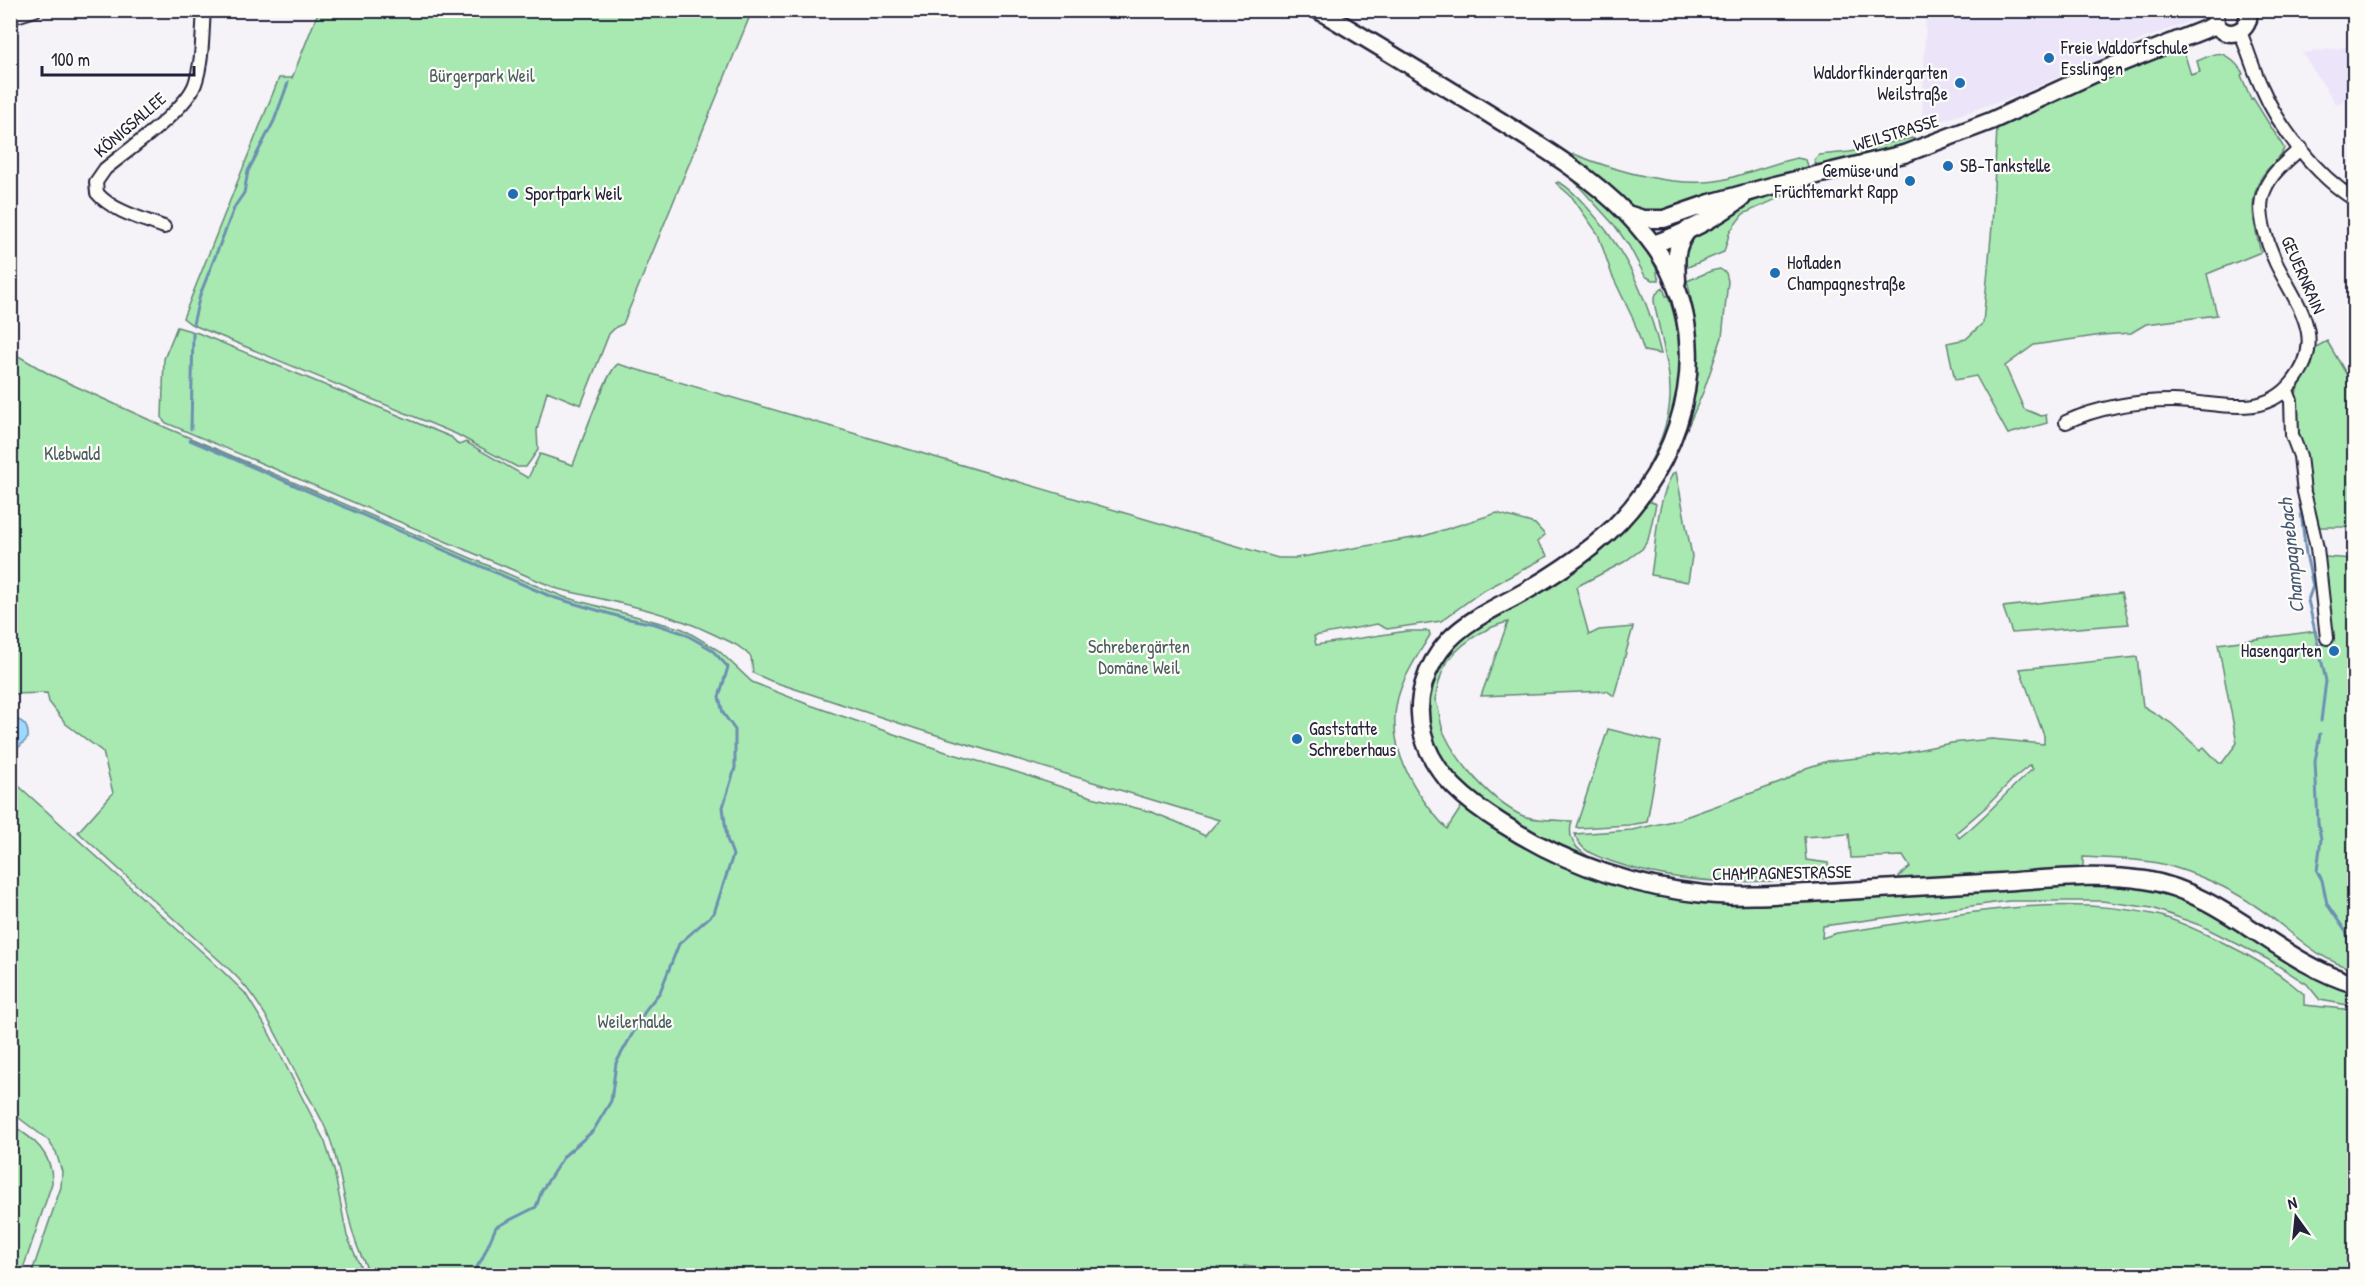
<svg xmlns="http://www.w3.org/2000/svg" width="2365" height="1286" viewBox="0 0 2365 1286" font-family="'Patrick Hand',sans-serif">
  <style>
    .built { fill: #ece5f9 }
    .green { fill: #a8e9b2; stroke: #658676; stroke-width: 1.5; fill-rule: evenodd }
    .water { fill: #9ed9ff; stroke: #6c90b1; stroke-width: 1.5 }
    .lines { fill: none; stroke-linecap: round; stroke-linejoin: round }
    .stream { stroke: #6c90b1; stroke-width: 3 }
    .street-casing { stroke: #22223b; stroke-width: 16 }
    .secondary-casing { stroke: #22223b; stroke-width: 21 }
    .street { stroke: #fdfcf7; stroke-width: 12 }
    .secondary { stroke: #fdfcf7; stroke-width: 16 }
    .poi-dot { fill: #1f6fb2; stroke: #fdfcf7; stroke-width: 2 }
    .labels { text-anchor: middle; stroke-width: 4.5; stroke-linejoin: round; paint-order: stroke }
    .poi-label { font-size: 18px; fill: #22223b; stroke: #fdfcf7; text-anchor: start }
    .park-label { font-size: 18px; fill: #4a5e5f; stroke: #fdfcf7 }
    .street-label { font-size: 18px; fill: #22223b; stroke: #fdfcf7 }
    .water-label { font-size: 20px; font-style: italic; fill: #475976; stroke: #fdfcf7 }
  </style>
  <rect width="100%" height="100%" fill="#f5f2f8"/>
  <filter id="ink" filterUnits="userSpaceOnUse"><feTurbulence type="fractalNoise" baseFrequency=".0167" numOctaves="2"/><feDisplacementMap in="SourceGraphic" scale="12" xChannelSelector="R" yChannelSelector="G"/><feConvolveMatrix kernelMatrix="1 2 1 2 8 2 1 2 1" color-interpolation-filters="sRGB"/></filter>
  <g filter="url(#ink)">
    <path class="built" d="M1926 11V10L2206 11 2196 19 2143 39 2019 95 1929 125 1922 117Z
      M2354 46V105L2348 97 2337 105 2302 53Z"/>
    <path class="green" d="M319 10 752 11 623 324 616 327 609 334 581 405 547 391 537 430 538 450 526 467H517L456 434 191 324 183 318 279 78H292Z
      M2181 49 2184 52 2191 75 2200 72 2197 61C2215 54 2219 48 2234 62 2238 66 2241 68 2243 74L2241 75 2251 99 2253 98 2284 148C2282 157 2273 163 2267 170 2246 194 2253 223 2261 252L2207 274 2217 315 2146 324 2131 333 2102 335 2034 345 2005 366 2024 409 2041 416 2046 415 2047 423 2008 434 1976 376 1955 380 1947 343 1966 339 1983 323 1992 226 1997 128 1999 125 2083 88Z
      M1911 138 1914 139V143L1822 167 1816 164 1814 160 1819 155 1850 152Z
      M1574 154C1615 171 1681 190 1726 179 1750 173 1773 163 1797 158L1806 160 1808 166 1806 169 1667 214 1641 213 1571 157Z
      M1566 172C1599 198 1638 229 1656 268 1658 273 1656 274 1659 280H1652L1645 276 1629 246 1615 226Z
      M1558 182C1568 186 1578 197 1586 206 1625 248 1648 298 1661 354L1644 351 1634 321 1612 275 1598 234 1572 197 1556 183Z
      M1812 183 1743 214 1730 231 1724 252 1683 269 1684 243C1729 212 1758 194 1812 183Z
      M1720 269 1726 273 1728 281 1722 337 1704 390 1686 431 1683 429C1697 383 1702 346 1691 299 1689 291 1690 288 1687 281L1711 271Z
      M1663 288 1666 296H1668C1681 333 1687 378 1674 417 1668 434 1660 452 1652 469L1648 466C1686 397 1666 370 1654 301L1656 294Z
      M177 327 198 333 451 437 459 445 466 442 528 478 540 454 573 465C580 447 606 371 618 364L1278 558H1296L1424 536 1497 513 1535 524 1545 535 1537 542 1548 556 1481 592 1441 621 1387 629 1377 624 1314 636 1316 645 1407 631H1429L1430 635C1420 652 1408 669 1401 688 1381 741 1412 791 1447 829L1464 803 1643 889 2092 882 2145 886 2178 896 2354 990V1006L2320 1000 2307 984 2269 960 2202 926 2152 908 2102 901H2009L1823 926 1822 938 1837 933C1942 918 2051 891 2157 915 2181 921 2202 933 2224 943 2253 957 2280 973 2304 994V1005L2354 1010V1275L1482 1276C1442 1272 1401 1276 1361 1275 1322 1274 1283 1272 1244 1266L1245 1275H371C347 1236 346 1192 333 1148 327 1127 314 1106 303 1087 282 1047 264 1002 230 970L78 832 113 793 103 752 66 724 49 702 47 693 11 694 10 351 49 374 167 428 522 580 564 597 683 629 718 650 752 682 807 704 946 752 1016 772 1092 797 1152 812 1179 823 1205 836 1219 820 920 730 771 681 753 673 751 657C738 643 727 641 711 633 664 610 609 601 558 589L164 422 162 417 164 359Z
      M2327 341 2354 387V527H2314L2303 458V445L2297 435 2294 402 2297 390 2312 365 2316 347Z
      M1676 472 1692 556 1688 582 1651 575C1657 539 1655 506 1673 473Z
      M1645 500 1656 504 1648 540 1642 549 1624 562 1576 587 1589 635 1599 630 1633 627 1614 696 1607 691 1481 696 1508 622C1485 627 1455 646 1444 668 1440 677 1437 689 1435 700 1441 711 1439 724 1445 735 1458 763 1493 802 1521 815 1532 821 1559 820 1572 821 1567 837 1574 848 1588 856L1586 861C1528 832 1431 790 1426 715 1425 704 1430 685 1434 675 1437 664 1447 653 1454 644Z
      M2325 557 2354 559V969C2315 960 2287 926 2254 905 2228 887 2193 872 2162 864 2137 858 2109 859 2083 857V872L1901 882 1899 876 1910 867 1903 856 1851 858 1849 834 1804 837 1806 860 1828 863 1831 878C1757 883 1684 887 1613 862 1597 856 1580 852 1575 834L1632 830 1677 820 1785 781 1806 768 1828 761 1898 754 1951 743 1992 739 2044 744V736L2020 669 2137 657 2143 706 2171 723 2200 750 2204 747 2219 763H2222L2237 743 2218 644 2316 631 2318 645 2331 643 2329 613 2321 558ZM2030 765 2033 769C2007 790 1986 818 1959 838L1956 833 1986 807 2013 779Z
      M2121 593 2129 624 2012 633 2003 607Z
      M1608 729 1661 742 1647 822 1629 825 1579 828 1576 827Z
      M11 779 210 959 245 993 266 1027 325 1142 334 1170 347 1236 364 1275H31L61 1187 62 1172 56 1152 48 1140 11 1112Z
      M10 1124C33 1138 53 1153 52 1183L21 1275H11Z"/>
    <path class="water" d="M11 719C23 719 29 726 28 738L18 748 11 749Z"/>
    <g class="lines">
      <path class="stream" d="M193 324 200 295 235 206 244 193 248 171 274 121 288 83
        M191 429 193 333
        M190 440 552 597 624 618 655 624 683 633 711 649 728 667 719 697 723 713 735 730V768L723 807 727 839 733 855 714 913 679 944 660 992 647 1008 616 1063 611 1101 593 1131 564 1156 542 1190 536 1207 496 1227 482 1259 471 1276
        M2299 494 2306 554 2313 586 2308 600 2326 681 2321 721
        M2320 734 2315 761 2318 823 2321 839 2317 871 2322 880 2327 904 2346 932 2351 953
        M2354 1100 2353 1116 2354 1121"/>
      <g class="street-casing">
        <path id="street" d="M10 18 35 10
          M2240 32C2248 50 2253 70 2262 88 2279 128 2317 176 2354 199
          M164 227C143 219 112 211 97 193L96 182 105 169C129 149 185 111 195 84 203 61 202 34 204 10
          M2287 390 2291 401 2292 435 2300 456 2304 492 2317 548 2327 638
          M2066 422C2099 407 2137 401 2173 401 2214 401 2261 421 2292 383 2329 339 2296 304 2276 263 2271 252 2267 241 2264 229 2261 215 2259 202 2265 189 2272 172 2288 160 2301 148"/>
      </g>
      <g class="secondary-casing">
        <path id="secondary" d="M1318 10C1380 47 1441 84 1502 122 1545 149 1590 176 1626 213 1644 232 1663 254 1673 279 1714 374 1671 483 1594 545 1573 562 1550 577 1526 591 1500 606 1470 618 1449 640 1425 666 1414 700 1423 735 1433 775 1469 803 1503 824 1564 863 1633 887 1704 894 1745 898 1786 894 1827 892 1885 889 1943 885 2001 882 2049 879 2097 873 2145 880 2225 893 2279 962 2354 984
          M2215 10 2216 25C2229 41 2252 31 2248 10
          M1627 214 1643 219H1664L1710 203 1775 185 1904 154 1991 121 2098 72 2216 25
          M1653 244C1684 234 1715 218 1742 198
          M1677 281C1676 258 1674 247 1689 229"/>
      </g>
      <use href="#street" class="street"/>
      <use href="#secondary" class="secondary"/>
    </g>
  </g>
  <g class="poi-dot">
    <circle cx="2049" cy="58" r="6"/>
    <circle cx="1960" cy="83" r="6"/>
    <circle cx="1948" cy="166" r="6"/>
    <circle cx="1910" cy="181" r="6"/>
    <circle cx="513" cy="194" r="6"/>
    <circle cx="1775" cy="273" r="6"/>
    <circle cx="2334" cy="651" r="6"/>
    <circle cx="1297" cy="739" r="6"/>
  </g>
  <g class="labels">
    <g class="poi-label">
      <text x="2061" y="54">Freie Waldorfschule<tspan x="2061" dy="21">Esslingen</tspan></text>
      <text x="1948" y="79" text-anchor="end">Waldorfkindergarten<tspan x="1948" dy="21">Weilstraße</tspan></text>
      <text x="1960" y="172">SB-Tankstelle</text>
      <text x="1898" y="177" text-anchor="end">Gemüse und<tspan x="1898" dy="21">Früchtemarkt Rapp</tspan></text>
      <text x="525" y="200">Sportpark Weil</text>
      <text x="1787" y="269">Hofladen<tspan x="1787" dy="21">Champagnestraße</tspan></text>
      <text x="2322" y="657" text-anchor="end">Hasengarten</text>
      <text x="1309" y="735">Gaststatte<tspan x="1309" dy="21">Schreberhaus</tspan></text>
    </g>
    <g class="park-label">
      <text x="482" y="82">Bürgerpark Weil</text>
      <text x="72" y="460">Klebwald</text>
      <text x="1139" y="653">Schrebergärten<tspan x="1139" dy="21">Domäne Weil</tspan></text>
      <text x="635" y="1028">Weilerhalde</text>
    </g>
    <g class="street-label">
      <text transform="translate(130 125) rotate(-41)" y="6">KÖNIGSALLEE</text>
      <text transform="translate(1896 133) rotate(-17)" y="6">WEILSTRASSE</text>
      <text transform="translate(2303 275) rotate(66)" y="6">GEUERNRAIN</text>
      <text transform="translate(1782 873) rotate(-1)" y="6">CHAMPAGNESTRASSE</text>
    </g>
    <g class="water-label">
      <text transform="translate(2291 556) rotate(-96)" y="7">Champagnebach</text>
    </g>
  </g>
  <rect width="2365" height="1286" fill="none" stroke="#fdfcf7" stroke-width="36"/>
  <rect x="18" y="18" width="2329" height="1250" fill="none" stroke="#22223b" stroke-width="2" filter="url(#ink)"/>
  <g transform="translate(2296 1217) rotate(345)" stroke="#fdfcf7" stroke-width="4.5" paint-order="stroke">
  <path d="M0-4.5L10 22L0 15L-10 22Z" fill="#22223b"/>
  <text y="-9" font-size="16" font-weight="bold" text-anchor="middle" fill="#22223b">N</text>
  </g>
  <path d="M42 66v9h152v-9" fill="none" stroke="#22223b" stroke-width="3"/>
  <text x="51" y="66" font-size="18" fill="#22223b" stroke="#fdfcf7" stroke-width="4.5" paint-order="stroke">100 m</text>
</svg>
